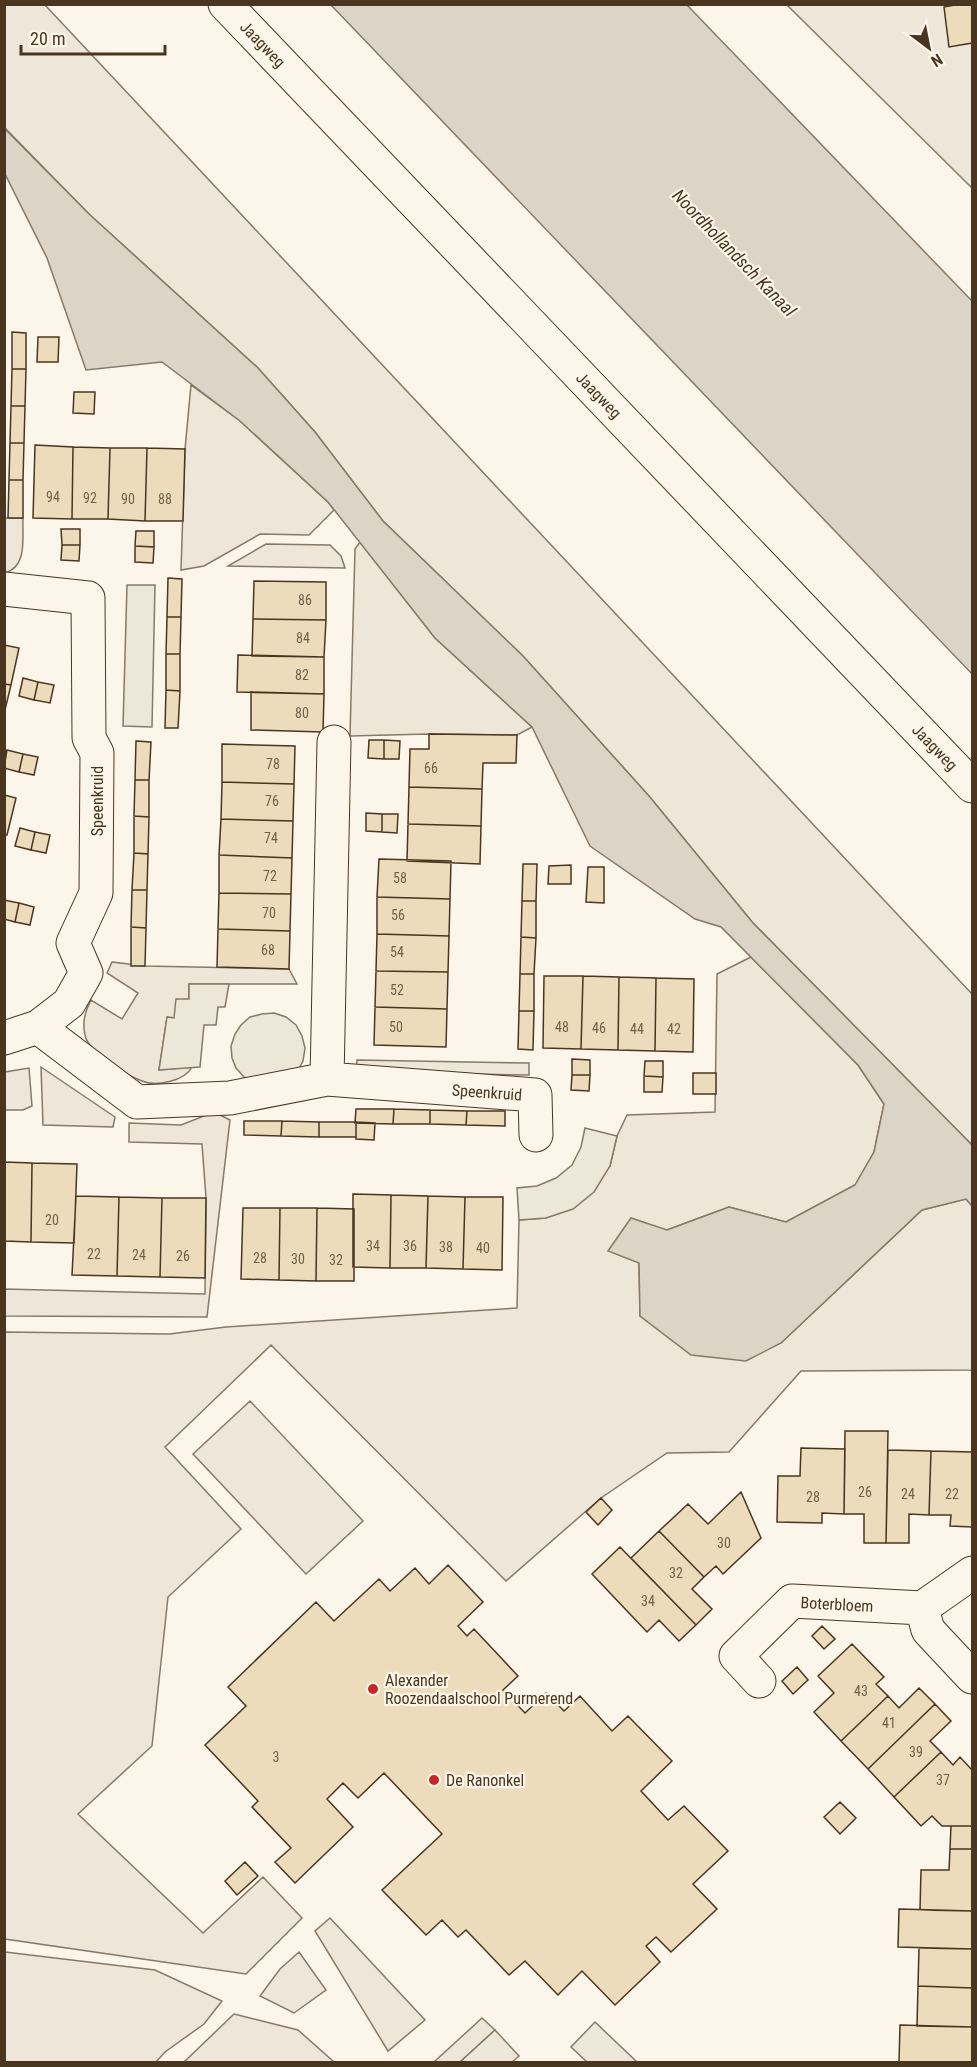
<svg xmlns="http://www.w3.org/2000/svg" width="977" height="2067" viewBox="0 0 977 2067" font-family="'Roboto Condensed',sans-serif">
  <style>
    .green { fill: #ede6d9; stroke: #887966; stroke-width: 1.5 }
    .parking { fill: #ede7d9; stroke: #887966; stroke-width: 1.5 }
    .water { fill: #dcd4c6; stroke: #887966; stroke-width: 1.5 }
    .building { fill: #ecdcbc; stroke: #4a3520; stroke-width: 1.5 }
    .lines { fill: none; stroke-linecap: round; stroke-linejoin: round }
    .street-casing { stroke: #4a3520; stroke-width: 35 }
    .secondary-casing { stroke: #4a3520; stroke-width: 35 }
    .street { stroke: #fbf6e9; stroke-width: 33 }
    .secondary { stroke: #fbf6e9; stroke-width: 33 }
    .poi-dot { fill: #c62828; stroke: #fbf6e9; stroke-width: 2 }
    .labels { text-anchor: middle; stroke-width: 4.5; stroke-linejoin: round; paint-order: stroke }
    .number-label { font-size: 14px; fill: #725f47 }
    .street-label { font-size: 16px; fill: #4a3520; stroke: #fbf6e9 }
    .poi-label { font-size: 16px; fill: #4a3520; stroke: #fbf6e9; text-anchor: start }
    .water-label { font-size: 18px; font-style: italic; fill: #4a3520; stroke: #fbf6e9 }
  </style>
  <rect width="100%" height="100%" fill="#fbf6e9"/>
  <path class="green" d="M4 5H45L972 994V1145L753 923 649 796 523 656 383 521 315 432 258 368 89 214 5 128Z
    M787 5H972V188Z
    M191 385 240 421 328 502 334 510 309 535 260 534 204 566 181 570 185 449Z
    M5 518H23C22 538 28 566 5 573Z
    M360 542 435 638 532 727 517 735 429 734 350 736 355 549Z
    M266 544 330 545 341 556 345 568 228 566Z
    M751 957 858 1065 884 1104 874 1152 855 1185 786 1222 729 1207 667 1230 639 1263 640 1316 781 1343 922 1210 966 1199 972 1206V1370L801 1371 729 1452 667 1453 601 1498 506 1581 271 1345 165 1447 241 1529 168 1597 152 1746 78 1814 203 1933 263 1877 302 1918 246 1974 5 1939V1332L169 1334 226 1327 517 1308 519 1220 546 1218 610 1166 617 1136 627 1115 715 1112 717 974Z
    M112 962 145 966 289 969 297 984H189V999L174 1018 167 1017 159 1070 192 1067C185 1081 156 1087 142 1081 126 1075 88 1052 85 1035 82 1022 85 1012 91 1000L122 1019 138 993 107 973Z
    M41 1067 115 1117 113 1127 43 1125Z
    M29 1068 32 1106 23 1110H5V1072Z
    M214 1112 230 1120 207 1317 5 1316V1289L205 1294 206 1198 202 1144 129 1142V1123L181 1125Z
    M250 1401 363 1521 306 1574 193 1454Z
    M330 1918 425 2020 388 2051 315 1931Z
    M5 1952 155 1970 222 2001 204 2024 165 2052 156 2062H5Z
    M299 1952 326 1990 294 2013 260 1996 280 1969Z
    M234 2014 298 2030 334 2062H184Z
    M482 2018 495 2030 460 2062H434Z"/>
  <path class="parking" d="M127 585H155L152 727 123 726Z
    M189 984H229L225 1007H218L216 1025H204L200 1067 159 1070 167 1017 174 1018 176 999H189Z
    M274 1013 286 1017 296 1025 302 1036 305 1048 303 1061 297 1072 254 1083 244 1077 236 1068 232 1058 231 1046 235 1034 241 1025 250 1017 262 1014Z
    M357 1060 529 1063V1075L356 1072Z
    M585 1128 617 1136 610 1166 594 1192 573 1209 546 1218 519 1220 517 1188 537 1186 556 1178 572 1165 581 1147Z
    M595 2022 637 2062H587L571 2047Z
    M495 2030 519 2056 512 2062H460Z"/>
  <path class="water" d="M331 5H687L972 301V674Z
    M4 128 89 214 258 368 315 432 383 521 523 656 649 796 753 923 972 1145V1206L966 1199 922 1210 781 1343 746 1361 691 1355 640 1316 639 1263 608 1251 631 1218 667 1230 729 1207 786 1222 855 1185 874 1152 884 1104 858 1065 721 927 695 919 590 846 532 727 435 638 328 502 240 421 162 362 86 370 47 258 5 174Z"/>
  <path class="building" d="M960 4H972V43L949 47 944 7Z
    M12 332 26 333V369H12Z
    M38 337H59L58 362H37Z
    M12 369H26L25 406H11Z
    M74 392H95L94 414 73 413Z
    M11 406H25L24 443H10Z
    M10 443H24L23 480H9Z
    M35 445 73 447 72 519 33 518Z
    M73 447 110 448 108 519H72Z
    M110 448H147L145 521 108 519Z
    M147 448 185 449 183 521H145Z
    M9 480H23V518H8Z
    M61 529H80V545H62Z
    M136 531H154V547L135 546Z
    M62 545H80L79 561 61 560Z
    M135 546 154 547 153 563 135 562Z
    M168 578 182 579 181 617H167Z
    M254 581 326 582V620L253 619Z
    M167 617H181L180 654H166Z
    M253 619 326 620 324 657 252 656Z
    M4 645 19 648 11 685 4 684Z
    M166 654H180V691L166 690Z
    M238 655 324 657V694L237 692Z
    M23 678 38 682 34 700 19 696Z
    M38 682 54 685 50 703 34 700Z
    M4 684 11 685 4 714Z
    M166 690 180 691 178 728H165Z
    M251 692 324 694 323 732 251 730Z
    M429 734 517 735 516 763H483L482 789 409 787 410 749H429Z
    M369 740H384V759L368 758Z
    M384 740 400 741 399 759H384Z
    M136 741 151 742 149 780H135Z
    M222 744 295 746 294 784 222 782Z
    M7 750 23 754 19 772 4 768Z
    M23 754 38 757 34 775 19 772Z
    M135 780H149V817L134 816Z
    M222 782 294 784 293 821 221 819Z
    M409 787 482 789 481 826 408 824Z
    M4 795 16 798 7 835H4Z
    M366 813 382 814V832L366 831Z
    M382 814H398L397 833 382 832Z
    M134 816 149 817 148 854 134 853Z
    M221 819 293 821 292 858 219 855Z
    M408 824 481 826 480 864 407 861Z
    M20 828 35 832 31 850 15 846Z
    M35 832 50 835 46 853 31 850Z
    M134 853 148 854 147 890H132Z
    M219 855 292 858 291 894 219 893Z
    M379 859 451 861 450 899 377 897Z
    M523 864H537L536 901H522Z
    M571 865V884H548L549 866Z
    M588 867H604V903L586 902Z
    M132 890H147L146 928 131 927Z
    M219 893 291 894 290 931 218 929Z
    M377 897 450 899 449 936 377 934Z
    M4 900 19 903 15 922 4 919Z
    M522 901H536V938L521 937Z
    M19 903 34 907 30 925 15 922Z
    M131 927 146 928 145 966H131Z
    M218 929 290 931 289 969 217 967Z
    M377 934 449 936 448 972 376 971Z
    M521 937 536 938 534 974H520Z
    M376 971 448 972 447 1009 375 1007Z
    M520 974H534V1011H519Z
    M544 976H583L581 1049 543 1048Z
    M583 976 619 977 618 1050 581 1049Z
    M619 977 656 978 655 1051 618 1050Z
    M656 978 694 979 693 1052 655 1051Z
    M375 1007 447 1009 446 1047 374 1045Z
    M519 1011H534L533 1050 518 1049Z
    M572 1059 590 1060V1075H572Z
    M645 1061H663V1077L644 1076Z
    M693 1073H716V1094H693Z
    M572 1075H590L589 1091 571 1090Z
    M644 1076 663 1077 662 1092H644Z
    M356 1109H394L393 1124 355 1123Z
    M394 1109 430 1110V1124H393Z
    M430 1110 467 1111 466 1125 430 1124Z
    M467 1111H505V1126L466 1125Z
    M244 1121H282L281 1136 244 1135Z
    M282 1121 319 1122V1137L281 1136Z
    M319 1122H356V1137H319Z
    M356 1122 375 1123 374 1140 356 1139Z
    M4 1162 32 1163 31 1242 4 1241Z
    M32 1163 77 1164 74 1243 31 1242Z
    M353 1194 391 1195 390 1268 353 1267Z
    M391 1195 428 1196 426 1268H390Z
    M76 1196 119 1197 117 1276 72 1275Z
    M428 1196 465 1197 463 1269 426 1268Z
    M119 1197 162 1198 160 1277 117 1276Z
    M465 1197H503L502 1270 463 1269Z
    M162 1198H206L205 1278 160 1277Z
    M243 1208H280L279 1280 241 1279Z
    M280 1208H317L316 1281 279 1280Z
    M317 1208 354 1209V1281H316Z
    M845 1431H888L886 1543H864V1514H844Z
    M801 1448 845 1449 844 1514 822 1513V1523L777 1522 778 1476H800Z
    M888 1450 931 1451 929 1515 909 1514V1543H886Z
    M931 1451 972 1452V1527L950 1526 951 1515H929Z
    M741 1492 761 1538 723 1574 716 1566 704 1577 659 1531 688 1504 708 1524Z
    M601 1498 612 1510 598 1525 586 1512Z
    M659 1531 704 1577 692 1589 712 1609 696 1625 631 1558Z
    M620 1547 696 1625 679 1641 659 1620 647 1632 592 1574Z
    M448 1565 483 1602 458 1626 467 1636 474 1629 518 1676 503 1690 525 1713 546 1693 564 1711 580 1696 612 1731 628 1716 672 1761 641 1791 668 1820 684 1806 728 1851 693 1884 717 1909 671 1952 656 1937 646 1946 660 1962 615 2005 582 1971 558 1995 525 1961 509 1975 466 1930 458 1937 442 1920 426 1935 382 1890 442 1834 384 1773 358 1798 343 1783 327 1799 353 1827 295 1883 275 1862 291 1848 252 1807 258 1801 205 1745 246 1706 228 1687 316 1602 334 1621 379 1579 390 1591 415 1568 429 1584Z
    M822 1626 835 1639 824 1649 812 1636Z
    M852 1644 884 1677 876 1684 888 1696 841 1741 814 1712 834 1693 818 1676Z
    M797 1667 808 1680 793 1694 782 1681Z
    M919 1688 935 1704 868 1769 841 1741 888 1696 899 1708Z
    M935 1704 951 1721 930 1741 941 1752 894 1797 868 1769Z
    M941 1752 953 1765 960 1757 972 1770V1826H942L932 1816 921 1826 894 1797Z
    M840 1802 856 1818 840 1834 824 1817Z
    M951 1826H972V1849H950Z
    M950 1849H972V1911L920 1910 921 1870H949Z
    M245 1862 258 1876 237 1895 225 1881Z
    M899 1909 972 1911V1949L898 1947Z
    M919 1948 972 1949V1988L918 1986Z
    M918 1986 972 1988V2027L917 2026Z
    M900 2025 972 2027V2062H899Z"/>
  <g class="lines">
    <g class="street-casing">
      <path id="street" d="M4 589 88 598 89 738 97 753 96 893 73 943 86 973 69 1003 38 1027
        M4 1038 38 1027 137 1102 230 1098 327 1079 535 1095 536 1135
        M327 1079 334 742
        M922 1608 972 1573
        M759 1681 736 1656 792 1601 922 1608 928 1630 972 1677"/>
    </g>
    <g class="secondary-casing">
      <path id="secondary" d="M225 4 972 786"/>
    </g>
    <use href="#street" class="street"/>
    <use href="#secondary" class="secondary"/>
  </g>
  <g class="poi-dot">
    <circle cx="373" cy="1689" r="6"/>
    <circle cx="434" cy="1780" r="6"/>
  </g>
  <g class="labels">
    <g class="number-label">
      <text x="53" y="502">94</text>
      <text x="90" y="503">92</text>
      <text x="128" y="504">90</text>
      <text x="165" y="504">88</text>
      <text x="305" y="605">86</text>
      <text x="303" y="643">84</text>
      <text x="302" y="680">82</text>
      <text x="302" y="718">80</text>
      <text x="273" y="769">78</text>
      <text x="431" y="773">66</text>
      <text x="272" y="806">76</text>
      <text x="271" y="843">74</text>
      <text x="270" y="881">72</text>
      <text x="400" y="883">58</text>
      <text x="269" y="918">70</text>
      <text x="398" y="920">56</text>
      <text x="268" y="955">68</text>
      <text x="397" y="957">54</text>
      <text x="397" y="995">52</text>
      <text x="396" y="1032">50</text>
      <text x="562" y="1032">48</text>
      <text x="599" y="1033">46</text>
      <text x="637" y="1034">44</text>
      <text x="674" y="1034">42</text>
      <text x="52" y="1225">20</text>
      <text x="373" y="1251">34</text>
      <text x="410" y="1251">36</text>
      <text x="446" y="1252">38</text>
      <text x="483" y="1253">40</text>
      <text x="94" y="1259">22</text>
      <text x="139" y="1260">24</text>
      <text x="183" y="1261">26</text>
      <text x="260" y="1263">28</text>
      <text x="298" y="1264">30</text>
      <text x="336" y="1265">32</text>
      <text x="865" y="1497">26</text>
      <text x="908" y="1499">24</text>
      <text x="952" y="1499">22</text>
      <text x="813" y="1502">28</text>
      <text x="724" y="1548">30</text>
      <text x="676" y="1578">32</text>
      <text x="648" y="1606">34</text>
      <text x="861" y="1696">43</text>
      <text x="889" y="1728">41</text>
      <text x="916" y="1757">39</text>
      <text x="276" y="1762">3</text>
      <text x="943" y="1785">37</text>
    </g>
    <g class="street-label">
      <text transform="translate(263 44) rotate(46)" y="6">Jaagweg</text>
      <text transform="translate(599 395) rotate(46)" y="6">Jaagweg</text>
      <text transform="translate(935 747) rotate(46)" y="6">Jaagweg</text>
      <text transform="translate(97 801) rotate(-90)" y="6">Speenkruid</text>
      <text transform="translate(487 1092) rotate(4)" y="6">Speenkruid</text>
      <text transform="translate(837 1604) rotate(3)" y="6">Boterbloem</text>
    </g>
    <g class="poi-label">
      <text x="385" y="1686">Alexander<tspan x="385" dy="18">Roozendaalschool Purmerend</tspan></text>
      <text x="446" y="1786">De Ranonkel</text>
    </g>
    <g class="water-label">
      <text transform="translate(734 253) rotate(46)" y="6">Noordhollandsch Kanaal</text>
    </g>
  </g>
  <rect width="977" height="2067" fill="none" stroke="#4a3520" stroke-width="12"/>
  <g transform="translate(929 48) rotate(148)" stroke="#fbf6e9" stroke-width="4.5" paint-order="stroke">
  <path d="M0-4.5L10 22L0 15L-10 22Z" fill="#4a3520"/>
  <text y="-9" font-size="16" font-weight="bold" text-anchor="middle" fill="#4a3520">N</text>
  </g>
  <path d="M21 45v9h144v-9" fill="none" stroke="#4a3520" stroke-width="3"/>
  <text x="30" y="45" font-size="18" fill="#4a3520" stroke="#fbf6e9" stroke-width="4.5" paint-order="stroke">20 m</text>
</svg>
